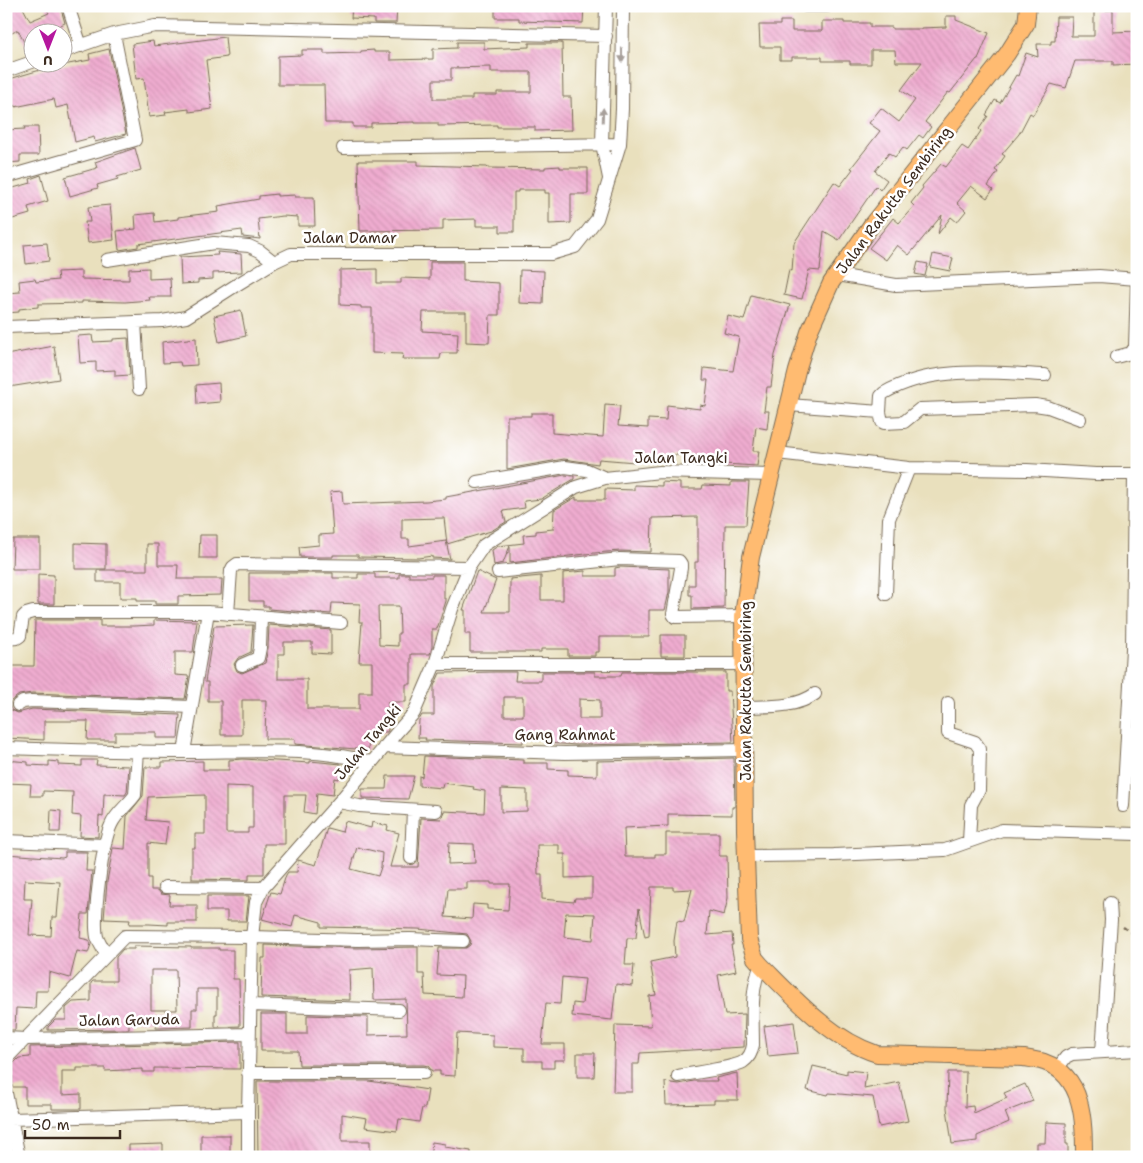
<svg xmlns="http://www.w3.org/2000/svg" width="1143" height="1163" viewBox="0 0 1143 1163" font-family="'Shantell Sans',sans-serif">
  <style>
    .building { fill: url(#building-back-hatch); fill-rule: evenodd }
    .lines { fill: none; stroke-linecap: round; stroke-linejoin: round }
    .minor-casing { stroke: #786a56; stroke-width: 14 }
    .major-casing { stroke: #786a56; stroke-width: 18 }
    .path { stroke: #786a56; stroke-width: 2.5; stroke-dasharray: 4 4; stroke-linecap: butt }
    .minor { stroke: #fff; stroke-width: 12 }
    .major { stroke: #ffbb71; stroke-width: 16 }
    .oneway { fill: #a79f9a }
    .labels { text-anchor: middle; stroke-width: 5; stroke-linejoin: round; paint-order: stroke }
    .street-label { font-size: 15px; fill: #3b2a1e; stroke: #fff }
  </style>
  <defs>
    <pattern id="building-back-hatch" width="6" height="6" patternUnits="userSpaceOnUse" patternTransform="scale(1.25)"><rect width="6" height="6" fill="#efacd0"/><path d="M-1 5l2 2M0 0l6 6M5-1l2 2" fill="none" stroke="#ce94b2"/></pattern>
  </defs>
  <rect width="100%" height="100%" fill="#fff"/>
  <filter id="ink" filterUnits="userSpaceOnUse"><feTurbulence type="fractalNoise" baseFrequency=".02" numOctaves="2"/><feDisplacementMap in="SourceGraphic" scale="10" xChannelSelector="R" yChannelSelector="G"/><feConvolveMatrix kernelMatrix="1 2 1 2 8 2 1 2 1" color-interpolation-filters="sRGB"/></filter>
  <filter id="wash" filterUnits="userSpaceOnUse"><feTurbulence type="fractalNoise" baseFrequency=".0096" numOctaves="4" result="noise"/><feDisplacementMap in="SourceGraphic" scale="20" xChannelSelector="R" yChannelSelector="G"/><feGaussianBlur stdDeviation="1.12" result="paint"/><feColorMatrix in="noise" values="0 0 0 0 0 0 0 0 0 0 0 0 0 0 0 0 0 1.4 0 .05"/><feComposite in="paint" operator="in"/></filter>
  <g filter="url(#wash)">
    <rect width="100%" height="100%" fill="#e9e0bd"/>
    <g id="blocks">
      <path class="building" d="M6 6H22L30 21 49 13 45 6H60L65 23 46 32H32V54H30L18 30 6 36Z
        M352 6H397L396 23H374V19L351 18Z
        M495 6H584L583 23 519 21V18H495Z
        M1113 10V32L1137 31V64L1113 65V61H1075L1066 88 1051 84 1033 115 1030 113 1019 134 1002 154 1005 156 995 170 998 172 988 186 993 190 987 198 971 186 957 203 966 211 957 222 951 217 938 234 942 215 909 255 897 245 886 260 869 248 893 218 899 223 914 206 911 203 923 188 922 186 941 164 946 167 962 146 968 150 981 131 979 129 988 116 986 115 995 100 1000 103 1016 75 1018 76 1026 53 1038 57 1037 44H1051V41H1055L1056 17H1072L1071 36H1094V11Z
        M946 16H956V20L989 33 978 59H977L950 93 948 92 925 122 931 127 923 138 919 135 907 150 903 147 895 157 889 153 875 171 887 180 880 190 876 186 839 240 824 231 820 271 809 270 802 299 784 295 789 270 792 271 794 243 834 182 840 186 853 169 851 168 880 131 869 123 881 108 899 122 915 100 901 90 922 62H896L895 50H871V64H850V61H822V57H792V60H780V47H760L759 25H780V21H792V31H822V21H844V23H870V27H892V29H921V28L946 27Z
        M225 37 227 57 206 60 212 109 189 112V109L165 112 166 115 149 117 144 78 136 79 132 44 153 41 154 46Z
        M457 42H484V49L529 47V43H562L563 97H571L572 130 535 131V127H497V125L438 126V123H415V122L371 123V127H353V123H325L324 85H278V56L302 55V50H324V54L361 53V51L374 50V52H390V60L433 59V49L457 48ZM491 67V72H531V92H497V95H472V99H433V80H451V68Z
        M109 49 126 134 95 142 94 137 75 142 68 105 56 108 54 99 15 107V105L6 107V80L47 68 90 60 89 54Z
        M24 127H38L39 155H20V162L6 163V130L25 129Z
        M135 148 141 170 117 177 118 179 97 185 98 188 70 196 65 177 97 168 95 162Z
        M358 161H418V165L487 167 488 168 545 169V167L560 166V168H588V194H571V223L549 224V193H545V190H518V192H514V232H500V226H476V219L443 220V230L360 231Z
        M41 175 48 201 28 207 30 214 9 220 6 210V190L31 183 30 179Z
        M277 194V196L295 195V197H314L315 226H298V217L283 216 258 219 260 239 243 237 242 230 138 244V247L119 250 117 231 136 229 135 215 154 213 155 222 178 219V217L219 212 218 206 259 199V196Z
        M110 205 114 240 88 243 85 222H90L88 207Z
        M47 243 49 261 26 264 24 245Z
        M217 252 241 254 242 272 213 273V279L198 280V283L181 284 180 257 218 255Z
        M933 254 953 258 950 271 930 267Z
        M430 262H463V281L499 283V315H490L489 343 466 342V312H423L422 331 458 333 457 353H441L440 359H402L403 354 372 353V308H361V306L340 305V270L377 269V283H401V278L430 279Z
        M918 262 928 264 925 276 915 274Z
        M149 268V279L170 278 171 297H149L150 300 125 302 82 301V303L38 304V307L19 309V312L6 313V293L20 292 19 281 35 279 36 282 58 280 57 272 81 271V279L129 280V269Z
        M520 270 544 271 543 304 519 303Z
        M751 295 790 305 775 355 771 387H767L764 411H769L767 429 756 427 753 451H759L757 466 723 464 724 458 701 456 674 455V457L636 454 635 462 599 459 598 464 564 459 507 469V416H531V413H552V433L603 437 605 405 620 406 618 426 648 428V419L666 420 667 405 700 409V405L705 406 708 380H703L704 368 733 371 739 337 724 333 728 316 744 320Z
        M241 310 246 336 219 342 214 316Z
        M92 335 93 342 113 341V339L128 338 130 375 115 376V370L96 371V362L80 363 78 336Z
        M196 338 197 365 181 366 180 362 163 363 162 342Z
        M54 346 59 379 9 387 6 368V355Z
        M219 383 220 402 197 404 196 385Z
        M565 475 574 476V479L541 499 524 501 525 508 503 511 506 522 491 531 447 544 444 518 402 519V539H409V546L446 541 450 559 432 558V556L418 558 358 557V555H333V557H300L299 547 319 545V535L333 534 330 492 342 491 343 504 426 501 446 499V497Z
        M662 482 680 483V489H702L703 485 731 486V482H749L746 525H725L724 608 692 609V595H689V585H695V562H698V517L652 518 651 552 620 551 594 553 510 563V546L503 563 494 565 492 550 498 546 524 543 523 535 536 534V531L553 529 554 510 576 497V500H605V489L634 490V485L662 486Z
        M200 535H217V558H199Z
        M13 539H40V569H12Z
        M75 543 106 544V569H75Z
        M147 544H158V565H178L177 579H222L221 595 178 596V604H155V601H137V598H120V582H97V570H147Z
        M620 567 669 569V592L665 610H649V637H599V652H595V656H568V649H541V652H470V634H465V610H463L477 571 496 580 484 612H510V579L541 576V600H563V573L585 571V576H615V568Z
        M249 573H333V578H358V574H375V578H399V574H409V577H432V575H444V599H446V601L437 629H432V647L430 654H411V684H406V702H388V730L387 732 370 731 368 750 295 744V739H265L266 700H242V735H221V701H208V682H205L214 626 253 625 251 652 238 658 234 664 237 671 242 673 265 663 268 648 269 625 331 630V654L312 653V642H284V654H278V679H307V709H359V692H372V662H359L362 622H359L360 604 332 603 331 614 269 609V606H263V601H249ZM378 606H399L400 633H398V646L379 645Z
        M38 574 54 575V604H38Z
        M35 620H100V626H134L154 625V620L197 621 193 652H175V675L189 676 185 699 32 693 19 695 11 701 10 705 11 710 18 713 32 709 180 715 178 738H156V732H115V740H87L88 721H44V740L6 738V666H34Z
        M661 635H685V656H661Z
        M495 672H516L515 681H541V672H595V676H621L622 672H726V691H730L733 742 577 745 546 743V739H523V743L425 740 426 738H418L419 720 422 715H434V686L440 673ZM504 697H523V716H504ZM579 699 600 700V719H579Z
        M424 756 523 760V763H548V769L568 770V775L597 776V761L734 758 735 807H732V815L668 814V826L624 828 625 857H655V854H666V833H719V856H727L728 898 724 915 709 911 707 935 732 933 733 945H731L736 971 718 975 725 1015 745 1014 744 1047 640 1053 639 1064H632V1092H613L615 1025 651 1026 649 996 656 995 650 962 675 957 674 941 677 921 684 922 692 889 673 890V887H651L649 936 645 937 639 908 636 938H627L625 965H634L632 986 616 984 612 1020 572 1016 573 1003 582 1004 585 979 562 977 560 1004 546 1003 542 1044H565V1060H554V1068H542V1061H524V1048L493 1047V1035L457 1033 455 1076 440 1075V1071H432L428 1066 424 1065H299L298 1051H261V1014H287V1034H307V1015L368 1017V1035L407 1034 406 999 374 1000 373 968 349 970 350 1000 261 997 262 958H265V945L358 948 418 947V974H424L425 995 462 997 463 976 437 975 439 948H466L470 945 471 941 467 934 418 929 321 927V922L295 915 292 927 262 919 271 892 280 894 286 875 288 872H297L298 860 316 865 327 828 342 832 345 821 371 828 372 822 388 826 387 830 399 833 390 867H418L421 818 441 819 444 811 484 813 485 791 473 789 474 787 443 783 442 788 419 786V776L422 777ZM501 789 527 790V811L501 812ZM449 843 474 844 475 863 448 864ZM537 845H559V854H565V878L592 877V898H575L574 902 542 899V874H538ZM357 847 382 853 381 867 378 876 351 869ZM467 882H491V884H510L508 910 487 909V905L473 904 472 919 445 917 448 889H467ZM566 913 595 914 593 940 564 937Z
        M243 759 310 763V761L341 764 339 779 335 778 333 795 317 793 315 814 304 812 306 795H285V844H264V874H249V880L192 879V848H195V834H205V795L148 797 146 820 168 822 165 845 148 843V878H151V890H158L161 894 170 895 169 905H197V922H168V925L149 924H129L130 920 104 919 107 882 113 848 125 849 127 816 143 796 145 767H162V762L203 761V770H229V760ZM226 786 253 787V828H248V833H226Z
        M6 760 28 762V765L49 766V761L58 762V765L82 766V760H97L96 765 129 766 127 792 125 795 104 794 103 817 99 816 98 837 80 836 81 816 72 815 73 792 43 791V796H30L31 784 6 783Z
        M387 776H414L408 799 362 798V789H386Z
        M51 810 61 811 60 832H50Z
        M65 852H87L86 871H92L88 914H82L80 938 89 940 91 944 88 953 77 951 70 978 49 972 48 991H36L35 1009 16 1008 15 1030H6V854L62 858 65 857ZM25 880 60 882 57 917H52L51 936 29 935 32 899H24Z
        M207 896H249L246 921H227V911H207Z
        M134 946 191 947V948H219V950H233V979H239L240 1026 215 1027V1014H217V989H197V1009H192V1027L156 1028V1021H129V1029L48 1030V1027L55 1020H66V1008L73 1002 91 1001V983L93 981H116V957L123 949H134ZM151 970H176L177 1010H151Z
        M794 1022 798 1053 768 1056 764 1026Z
        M240 1042V1069L154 1068V1072H143V1069L105 1071V1068H77V1071H62V1095L81 1094V1109H52V1104H25V1087H12L13 1064 19 1058 30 1057V1047Z
        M577 1053H595L594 1077H577Z
        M813 1066 847 1074V1070L866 1072 864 1089 899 1082 908 1121 879 1127 873 1097 829 1093 828 1095 807 1090Z
        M948 1072H966L965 1107 973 1106 974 1113 1007 1098 1004 1093 1025 1084 1033 1101 1005 1112 1009 1122 977 1136V1141L952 1144 947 1108Z
        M737 1073 738 1100H714V1104L666 1105 665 1082 679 1084 694 1081H717L716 1078Z
        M257 1081H369L428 1090 425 1108H422L419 1122 399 1119 397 1131 365 1127 367 1118 342 1114V1141H370V1157H258Z
        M1046 1122 1066 1123V1144H1068V1157H1037V1143H1045Z
        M201 1135H230V1153H201Z
        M432 1142 445 1144V1147L471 1151V1157H430Z
        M163 1144V1157H129V1145Z"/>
    </g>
  </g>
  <g filter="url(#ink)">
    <use href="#blocks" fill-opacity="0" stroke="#786a56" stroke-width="1"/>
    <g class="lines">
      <g class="minor-casing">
        <path id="minor" d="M68 6 81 46
          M606 6 602 144 609 178
          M806 6H827
          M62 52 114 34 155 26 606 36
          M6 71 32 62
          M343 148 620 144
          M6 177 135 140 114 34
          M107 260 214 243 249 246 260 251 274 262
          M837 275 896 285 1099 276 1137 279
          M135 322 139 389
          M6 327 162 321 186 317 238 284 274 262 291 254H551L575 247 597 219 620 144 622 109 623 6
          M1116 357 1131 353 1135 347 1137 283
          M789 405 880 412 882 422 884 423 904 422 920 409 1035 405 1048 407 1080 419
          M880 412 881 396 884 393C932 365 992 373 1045 375
          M777 453 909 468 1027 470 1096 474H1137
          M477 482 565 467 587 470 605 478
          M498 572 620 559 679 561 681 564V568L673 614 675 617 743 616
          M886 594 889 519 909 468
          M228 614 231 571 233 567 237 564 469 567
          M6 639 17 638 20 636 23 617 26 614 33 612H208L341 623
          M435 664H745
          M242 665 258 658 260 648 261 617
          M948 703V733L975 742 980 749 979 790 971 805 969 841
          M18 705 23 702 32 701 192 707
          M745 707C767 706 796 708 815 694
          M384 747 565 753 745 750
          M6 748C67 750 128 752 189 752 250 752 312 747 371 762
          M184 752 208 612
          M339 802 359 806 436 811
          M1123 806 1132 649 1134 474
          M6 841 105 845
          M747 856 834 855 945 850 1002 830 1137 834
          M411 858 413 810
          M165 887 263 888
          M106 954C103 949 99 943 97 937 93 917 102 844 111 825 116 813 127 806 135 795L138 751
          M250 1005 399 1010
          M6 1038 27 1039 249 1034V1030
          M1102 1052 1111 920 1110 903
          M6 1059 125 936 252 937 358 940 410 939 463 941
          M1057 1069 1066 1057 1072 1054 1137 1050
          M248 1073H424
          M678 1076C692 1073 733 1068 743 1062 749 1058 752 1052 753 1045 753 1019 750 990 761 965
          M6 1093 19 1157
          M11 1119 248 1112
          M248 1157V1112L252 937 256 902 263 888 339 802 397 732 414 713 435 664 452 609 469 567 484 545 576 487 605 478 660 472 772 475"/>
      </g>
      <g class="major-casing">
        <path id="major" d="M1028 6 1026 24 1007 54 872 224 831 283 809 332 797 371 751 557 743 616 745 830 749 939 755 958 761 965C795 999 831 1039 877 1054L1024 1058C1030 1059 1037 1060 1044 1062 1084 1076 1084 1121 1084 1157"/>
      </g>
      <path class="path" d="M1123 927 1137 937"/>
      <use href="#minor" class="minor"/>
      <use href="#major" class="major"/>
    </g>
    <defs><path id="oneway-solid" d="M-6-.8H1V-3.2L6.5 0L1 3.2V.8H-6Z" transform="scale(1.25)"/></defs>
    <g class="oneway">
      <use href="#oneway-solid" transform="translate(622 55) rotate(90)"/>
      <use href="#oneway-solid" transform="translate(603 115) rotate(-88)"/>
    </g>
  </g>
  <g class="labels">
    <g class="street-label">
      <text transform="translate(894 200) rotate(-53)" y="5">Jalan Rakutta Sembiring</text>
      <text x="350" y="243">Jalan Damar</text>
      <text x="681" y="463">Jalan Tangki</text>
      <text transform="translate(746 691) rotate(-90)" y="5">Jalan Rakutta Sembiring</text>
      <text x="565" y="740">Gang Rahmat</text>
      <text transform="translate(368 742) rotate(-50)" y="5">Jalan Tangki</text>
      <text transform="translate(129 1020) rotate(-1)" y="5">Jalan Garuda</text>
    </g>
  </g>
  <rect width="1143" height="1163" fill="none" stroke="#fff" stroke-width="25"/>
  <g transform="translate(48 48) rotate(180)"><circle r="24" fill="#ffffff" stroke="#b1aaa5"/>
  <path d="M0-4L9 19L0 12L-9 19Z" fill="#b5179e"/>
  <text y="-8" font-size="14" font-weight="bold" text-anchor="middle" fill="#3b2a1e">U</text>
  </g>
  <path d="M25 1130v8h95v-8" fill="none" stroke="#3b2a1e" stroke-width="2.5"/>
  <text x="32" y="1130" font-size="15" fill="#3b2a1e" stroke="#ffffff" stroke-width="4" paint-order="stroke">50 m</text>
</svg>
